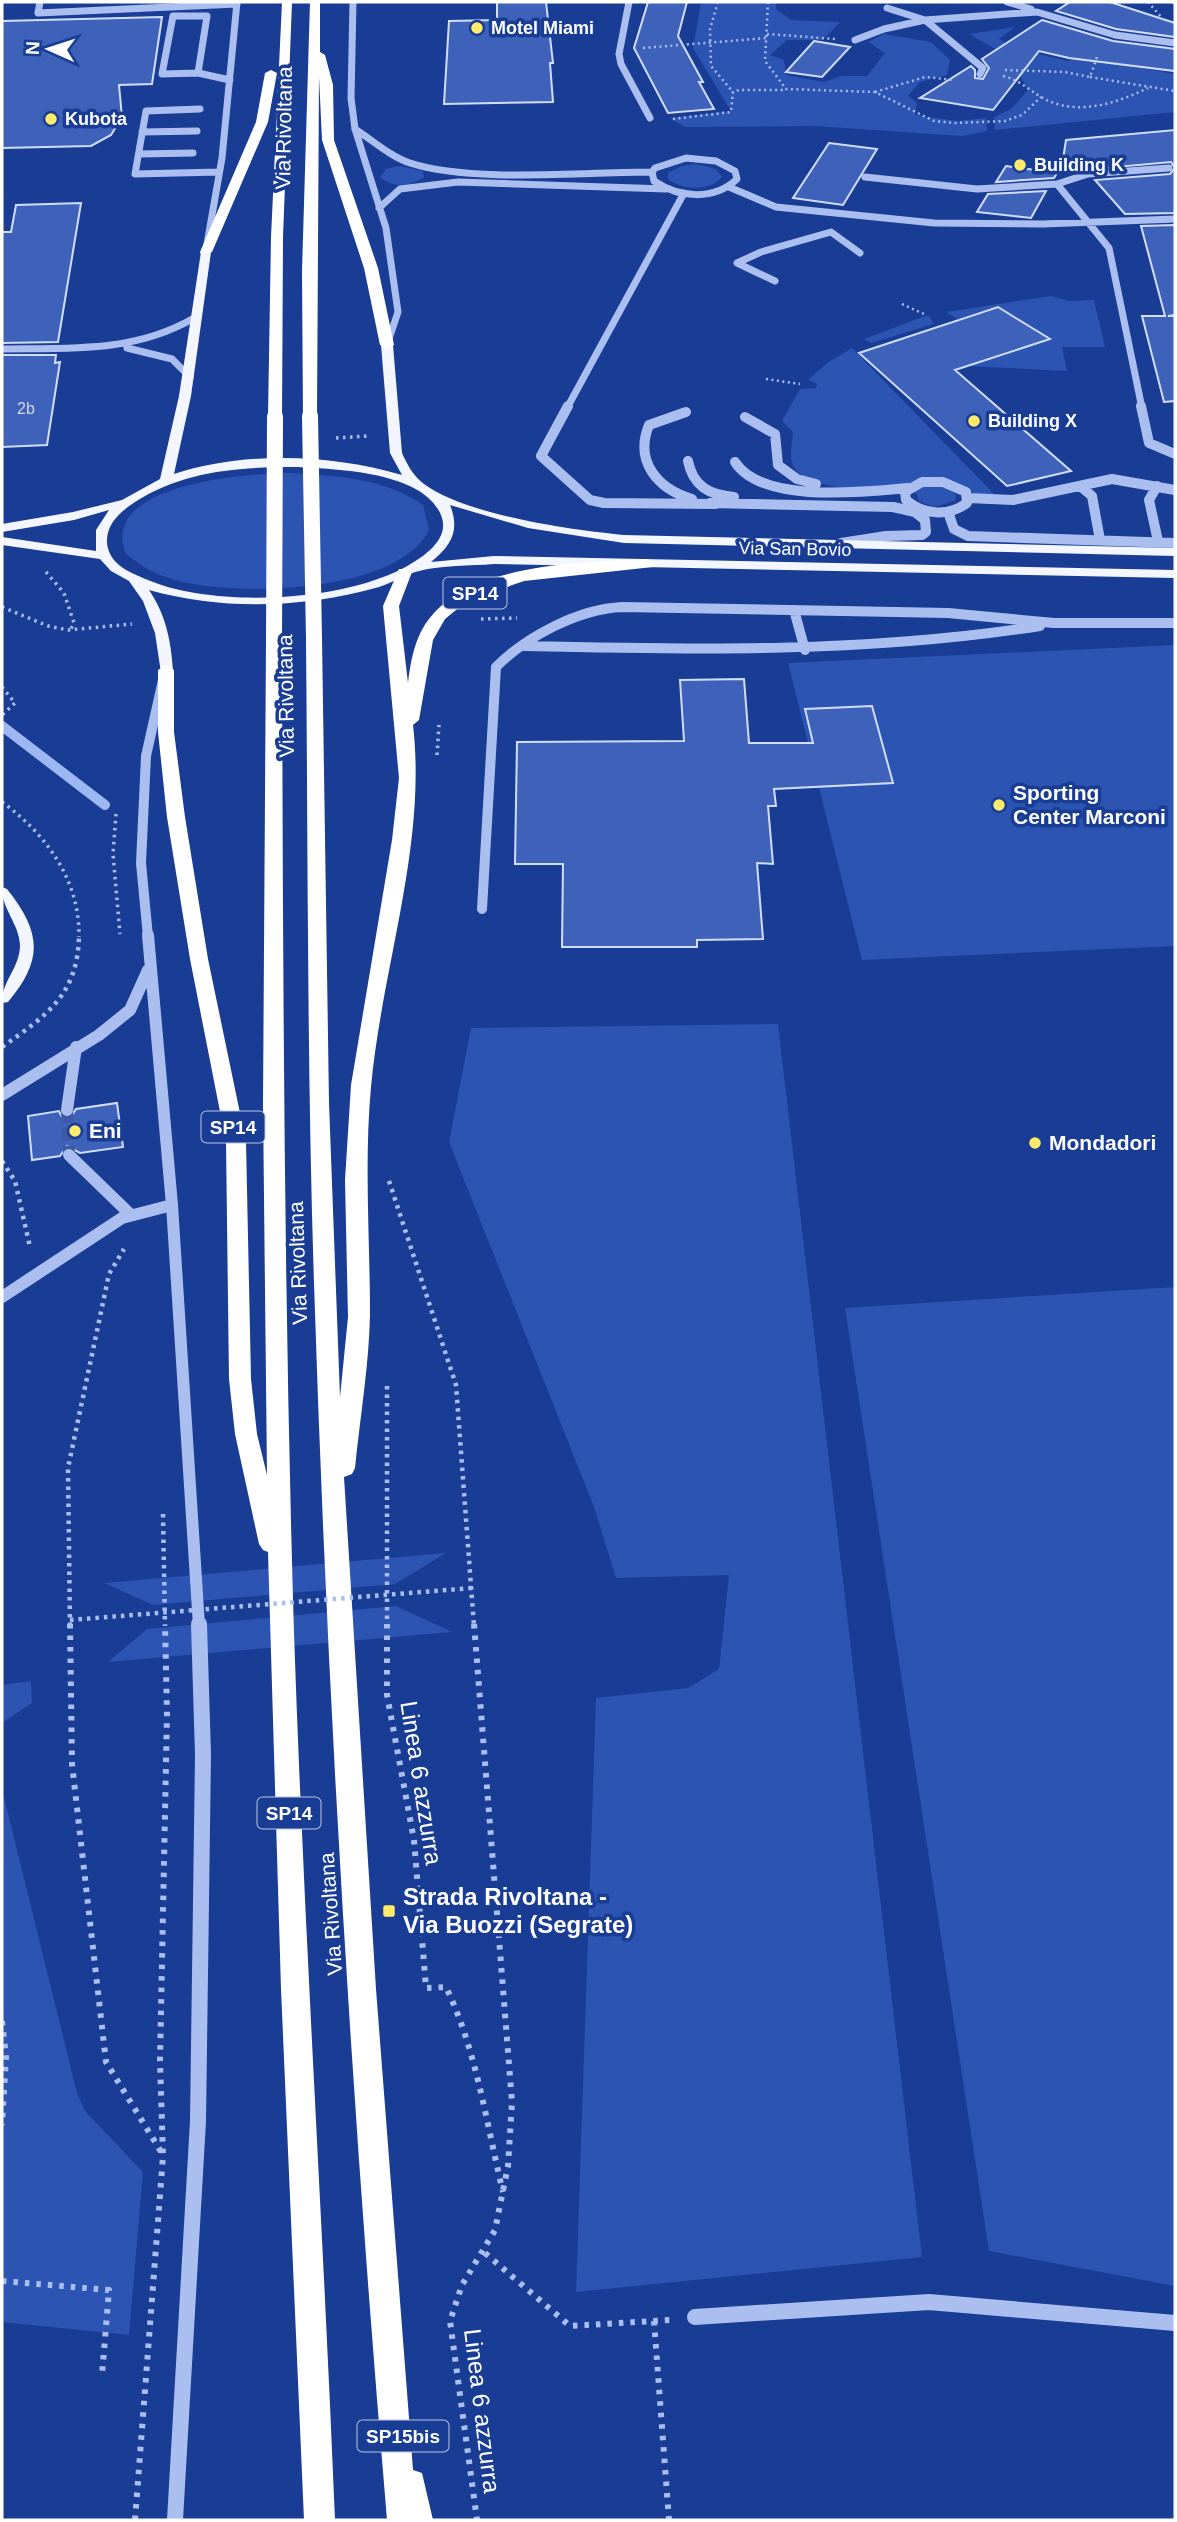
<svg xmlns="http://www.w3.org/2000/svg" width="1177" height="2522" viewBox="0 0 1177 2522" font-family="Arial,sans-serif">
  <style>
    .green { fill: #2c54b2 }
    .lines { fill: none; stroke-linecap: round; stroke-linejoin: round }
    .stream { stroke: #9db7f2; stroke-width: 10 }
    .building { fill: #3e62ba; stroke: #d1ddfb; stroke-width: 2 }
    .minor-tunnel { stroke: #3c59a4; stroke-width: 12; stroke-dasharray: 12 6; stroke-linecap: butt }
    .path-far3 { stroke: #aabff0; stroke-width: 2.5; stroke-dasharray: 2 3.5; stroke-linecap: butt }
    .path-far2 { stroke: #aabff0; stroke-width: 3.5; stroke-dasharray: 2.5 4.5; stroke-linecap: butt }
    .path-far1 { stroke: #aabff0; stroke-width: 4.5; stroke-dasharray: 3.5 5; stroke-linecap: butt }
    .path { stroke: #aabff0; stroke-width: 6; stroke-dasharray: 4.5 7; stroke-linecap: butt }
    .minor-far3 { stroke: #aabff0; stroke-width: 7 }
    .minor-far2 { stroke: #aabff0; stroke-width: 10 }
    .minor-far1 { stroke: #aabff0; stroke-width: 12 }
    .minor { stroke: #aabff0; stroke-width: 16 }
    .major { fill: #f3f6ff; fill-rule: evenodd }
    .highway { fill: #fff; fill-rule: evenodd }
    .path-bridge { stroke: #aabff0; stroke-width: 4.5; stroke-dasharray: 3.5 5; stroke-linecap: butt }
    .highway-bridge { stroke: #fff; stroke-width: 16 }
    .poi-dot { fill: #ffeb69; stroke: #193c94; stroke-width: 2.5 }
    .labels { text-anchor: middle; stroke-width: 7; stroke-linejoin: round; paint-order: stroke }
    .far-number-label { font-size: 16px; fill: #cfd8ee }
    .far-poi-label { font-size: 18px; font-weight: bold; fill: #fff; stroke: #193c94; text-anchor: start }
    .far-street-label { font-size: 18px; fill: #fff; stroke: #193c94 }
    .shield { fill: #193c94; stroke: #bac4df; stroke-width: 2 }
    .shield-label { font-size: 19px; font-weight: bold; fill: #fff }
    .street-label { font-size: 21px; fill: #fff; stroke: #193c94 }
    .poi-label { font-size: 21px; font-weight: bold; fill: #fff; stroke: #193c94; text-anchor: start }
    .near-street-label { font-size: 24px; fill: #fff; stroke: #193c94 }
    .near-poi-label { font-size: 24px; font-weight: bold; fill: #fff; stroke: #193c94; text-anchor: start }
  </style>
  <rect width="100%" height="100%" fill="#193c94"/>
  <path class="green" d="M701 2H776V9L791 20 840 22 823 40H787L770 55 784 60 786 75 824 82 841 76H867L885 53 868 42 884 34 931 42 950 60 947 75 920 82 908 96 917 103 915 115 957 121 986 118 987 131 962 136 814 126 685 127 670 118 731 111 693 48Z
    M1015 27 999 39 1016 49 1068 61 1085 54 1103 62 1175 74V112L995 130 994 117 1011 109 1028 90 1011 58 969 34Z
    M696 164 716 169 722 177C710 192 682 190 668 179V173L681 166Z
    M398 166 423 171 424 177C411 187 392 188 380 177L386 169Z
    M1051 296 1069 301 1094 300 1105 347H1062L1067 371 968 366 1052 339 998 306 957 319 946 312Z
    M928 315 934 324 871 343 864 339Z
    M852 348 994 494C980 497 968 489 952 491L956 495 955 501 934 507 919 501 916 493C889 491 805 493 793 465 789 457 792 442 793 432L782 421 800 389 816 388 817 384 808 380 827 363Z
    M291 473C338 476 384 478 423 505L429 530C398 593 242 596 183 582 161 577 143 568 126 554 97 483 251 473 291 473Z
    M1175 645V946L862 960 788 663Z
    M778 1024 922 2257 576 2292 596 1698 688 1688 719 1669 729 1575 616 1578 594 1507 449 1142 471 1028Z
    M1175 1287V2286L989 2251 845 1308Z
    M446 1553 395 1584 153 1605 104 1583Z
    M396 1606 452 1632 108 1662 147 1629Z
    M31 1681 32 1703 2 1723V1685Z
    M2 1789 77 2093 85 2111 143 2172 129 2335 2 2322Z"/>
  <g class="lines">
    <path class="stream" d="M2 726 105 805"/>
  </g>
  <path class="building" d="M497 2H546L553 63H550L553 102 444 104 449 21 497 20Z
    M648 2H687L678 36 703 82H699L714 109 668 113 634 48Z
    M1070 2H1110L1175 23V37L1116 29 1056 11Z
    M162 17 152 84 119 85 122 117 111 135 91 146 2 148V21Z
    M1042 20 1113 41 1175 49V71L1069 58 1039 51 993 110 920 98 971 66 975 70V78L983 79 989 68 982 59Z
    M814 41 850 47 822 77 786 72Z
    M1175 130V213L1125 214 1095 180 1170 174 1175 168 1171 162 1061 172 1066 140Z
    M829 143 877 149 843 205 793 198Z
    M1006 166 1057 173 1054 178 996 182Z
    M1046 191 1031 218 977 212 988 194Z
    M81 203 58 342 2 343V232H11L16 205Z
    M1175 225V315L1168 316H1175V401L1164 402 1142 316H1165L1141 226Z
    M998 307 1050 339 955 370 1071 471 1007 486 859 353Z
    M2 355H56L55 363 60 362 47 445 2 447Z
    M744 679 749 743H813L805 709 872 706 893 783 774 789 776 806H768L773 864 757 863 763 939 697 940V947H562L563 864H515L517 742 684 741 680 680Z
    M117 1103 123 1147 80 1153 67 1146 60 1156 32 1160 28 1116 59 1111 62 1117 70 1118 76 1109Z"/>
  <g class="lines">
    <path class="minor-tunnel" d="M67 1110 69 1155"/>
    <path class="path-far3" d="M718 2 710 29 711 66 733 92
      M768 2 765 61 786 89 875 92 934 121 955 123 1005 121 1022 115 1041 97
      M1148 2 1163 19
      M1167 2 1175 3
      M767 34 835 39
      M643 48 767 38
      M1005 70 1065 72 1090 77 1098 54
      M1003 76C1019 80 1028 89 1041 97 1075 117 1115 104 1148 88
      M1090 77 1175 91
      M875 92 925 77 955 80
      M673 119 731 112 733 92 739 90H785
      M902 304 924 314
      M766 379 800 384"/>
    <path class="path-far2" d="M336 438 369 436
      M46 572 64 593 74 623 70 631
      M2 607 48 626 68 630 132 624
      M481 619 517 618
      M2 687 15 703 2 715
      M437 755 439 725
      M2 802C46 834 80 880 79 937
      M116 814 113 854 120 934"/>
    <path class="path-far1" d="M2 1047C47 1015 78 995 79 935
      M2 1161 15 1181 30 1247
      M389 1181 456 1385 474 1626
      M387 1386V1626
      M163 1514 165 1626
      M70 1626 68 1468 109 1274 124 1249"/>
    <path class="path" d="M70 1624 72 1764 106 2062 163 2155
      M387 1624V1695L414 1840 426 1988 446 1987C477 2052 486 2122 503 2192
      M474 1624 512 2102 508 2166 495 2230 462 2285 450 2321 477 2520
      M2 2021 6 2057 2 2125
      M485 2253 570 2326 670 2320
      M2 2281 109 2290 102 2375
      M654 2321 669 2520
      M135 2520 163 2156 160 2061 167 1714 165 1624"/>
    <path class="minor-far3" d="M40 2 38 13 237 4
      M353 2 351 98 355 129 386 228 398 312 387 345
      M629 2 619 54 621 64 650 118
      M1007 2 1031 9
      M173 16H207L198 73 162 74Z
      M855 40 884 29 925 20 887 8
      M198 73 230 80
      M980 74 983 68 925 20 1037 12 1115 35 1175 43
      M200 109 146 111 135 174 219 172
      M355 129C372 140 391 157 410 163 471 183 586 172 652 172
      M142 132 197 131
      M139 154 193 153
      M686 158 716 161 735 171 737 179C714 201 679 198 654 181L652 172 655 168Z
      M865 177 977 189 1057 184 1109 248 1142 408
      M1057 184 1088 174 1169 168
      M729 187 776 207 934 223 1043 224 1175 219
      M379 208 400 189 458 182 666 189
      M207 244 222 158 237 2
      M775 281 737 263 761 252 831 232 860 253
      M127 348 172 359 190 377
      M2 349C69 348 134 353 194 318
      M567 408 684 193"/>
    <path class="minor-far2" d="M568 406 541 456 590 500 604 503 716 504
      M1141 406 1149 443 1175 454
      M686 412 649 425C634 462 658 489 692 499
      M745 417 775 434 778 465 797 479 816 484
      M688 461C693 486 709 495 734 497
      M735 462C762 504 863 492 908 488
      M922 482H943L966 492 967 503C948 517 924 515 906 500L905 492Z
      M1080 486 1092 496 1100 540
      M1157 486 1149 500 1158 541
      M968 498 1013 500 1112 479 1175 490
      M710 503 893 507 915 512 925 520 926 532 922 535 886 536 841 543
      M948 512 954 529 968 536 1175 543
      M794 610 805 650
      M524 646C697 650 868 653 1040 626
      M482 909 496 667C527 636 579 609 622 607L948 613 1054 623H1175
      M148 937 141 863 146 756 163 680"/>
    <path class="minor-far1" d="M148 935 172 1205 199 1626
      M2 1095 99 1035 130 1010 148 970
      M67 1110 76 1047
      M69 1155 131 1215
      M2 1297 122 1218 172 1205"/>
    <path class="minor" d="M695 2317 929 2302 1175 2323
      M175 2520 198 2121 203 1755 199 1624"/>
    <path class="major" d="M206 249 211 252 191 396 174 474C243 451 332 454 402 475L390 453 381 345 387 342 393 345 402 453C407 464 413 476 424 484 466 515 571 530 624 535L1175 548V556L624 543 528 528 450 505C460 530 452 545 431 562L494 556 1175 570V578L494 564C470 566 442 565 419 571 405 574 392 583 379 587 304 608 224 611 149 590 166 615 171 641 173 670L171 673H161L155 633 143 601 129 581 111 571 100 559 2 545V537L96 551V530L109 510 74 520 2 532V524L73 512 122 500 160 479 179 396 201 252ZM294 467C335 469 427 471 442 518 446 531 439 541 430 550 372 603 218 610 148 580 131 573 109 565 107 543 106 524 120 512 135 502 183 471 238 467 294 467Z
      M2 887 7 889C41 932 44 959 8 1002L2 1003C1 982 20 968 20 945 19 923 1 908 2 887Z"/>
    <path class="highway" d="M282 2H292L283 237 282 417 275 421 268 417 271 237Z
      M310 2H320V52L325 55 333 85 334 140 378 268 394 345 387 349 380 345 364 268 322 140 319 77 317 416 310 420 303 416 302 271Z
      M271 70 277 73 268 122 212 252 201 255 200 252 256 122 265 73Z
      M648 559 656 564 653 567 524 581 467 601 445 619 433 640 419 720 413 725C427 845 382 967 371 1087 364 1163 370 1238 370 1315 369 1365 360 1418 355 1468L352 1474 344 1477 376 1989 413 2470 422 2473 433 2520H387C352 2109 327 1695 314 1283 307 1068 308 854 306 639L314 634 322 639 329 1103 340 1397 348 1317 345 1180 351 1085 392 840 399 778 383 606 399 569H409L412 572 399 606 408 683C411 658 416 632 434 613 479 563 585 562 648 559Z
      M274 636 282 641C283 972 284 1302 294 1633 304 1929 323 2224 335 2520H304L281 1989 268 1552 263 1550 259 1544 235 1434 229 1379 226 1142 190 959 167 817 158 732V670L166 665 174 670V732L185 817 208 959 246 1142 251 1379 257 1434 267 1475 263 1104 266 641Z"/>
    <path class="path-bridge" d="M70 1620 472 1588"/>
    <path class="highway-bridge" d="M310 416 314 639
      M274 641 275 417"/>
  </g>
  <g class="poi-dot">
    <circle cx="477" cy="28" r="7"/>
    <circle cx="51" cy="119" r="7"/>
    <circle cx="1020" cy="165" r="7"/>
    <circle cx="974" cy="421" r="7"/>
    <circle cx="999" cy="805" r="7"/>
    <circle cx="75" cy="1131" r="7"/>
    <circle cx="1035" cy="1143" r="7"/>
    <rect x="382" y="1904" width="14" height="14" rx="3.5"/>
  </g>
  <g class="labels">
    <g class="far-number-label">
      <text x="26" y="414">2b</text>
    </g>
    <g class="far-poi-label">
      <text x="491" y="34">Motel Miami</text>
      <text x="65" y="125">Kubota</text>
      <text x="1034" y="171">Building K</text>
      <text x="988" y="427">Building X</text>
    </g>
    <g class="far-street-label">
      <text transform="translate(795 549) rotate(1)" y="6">Via San Bovio</text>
    </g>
    <g class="shield">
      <rect x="443.5" y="577.5" width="63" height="31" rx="5"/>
      <rect x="201.5" y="1111.5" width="63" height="31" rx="5"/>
      <rect x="257.5" y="1797.5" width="63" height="31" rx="5"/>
      <rect x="357.5" y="2420.5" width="91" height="31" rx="5"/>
    </g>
    <g class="shield-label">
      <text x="475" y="600">SP14</text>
      <text x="233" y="1134">SP14</text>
      <text x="289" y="1820">SP14</text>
      <text x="403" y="2443">SP15bis</text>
    </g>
    <g class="street-label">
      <text transform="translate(284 128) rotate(-89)" y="7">Via Rivoltana</text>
      <text transform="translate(286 696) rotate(-91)" y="7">Via Rivoltana</text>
      <text transform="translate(298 1263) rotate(-92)" y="7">Via Rivoltana</text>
      <text transform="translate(331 1914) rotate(-94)" y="7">Via Rivoltana</text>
    </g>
    <g class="poi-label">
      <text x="1013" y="800">Sporting<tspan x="1013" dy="24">Center Marconi</tspan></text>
      <text x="89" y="1138">Eni</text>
      <text x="1049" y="1150">Mondadori</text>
    </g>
    <g class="near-street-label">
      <text transform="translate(421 1783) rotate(81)" y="8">Linea 6 azzurra</text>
      <text transform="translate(482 2411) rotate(83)" y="8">Linea 6 azzurra</text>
    </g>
    <g class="near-poi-label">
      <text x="403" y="1905">Strada Rivoltana -<tspan x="403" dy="28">Via Buozzi (Segrate)</tspan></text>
    </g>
  </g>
  <rect width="1177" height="2522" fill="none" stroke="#ffffff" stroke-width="7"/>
  <g transform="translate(49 49) rotate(273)" stroke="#193c94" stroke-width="5" paint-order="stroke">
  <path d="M0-5L12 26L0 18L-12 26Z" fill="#ffffff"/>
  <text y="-10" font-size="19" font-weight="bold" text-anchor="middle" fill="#ffffff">N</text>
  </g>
</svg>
